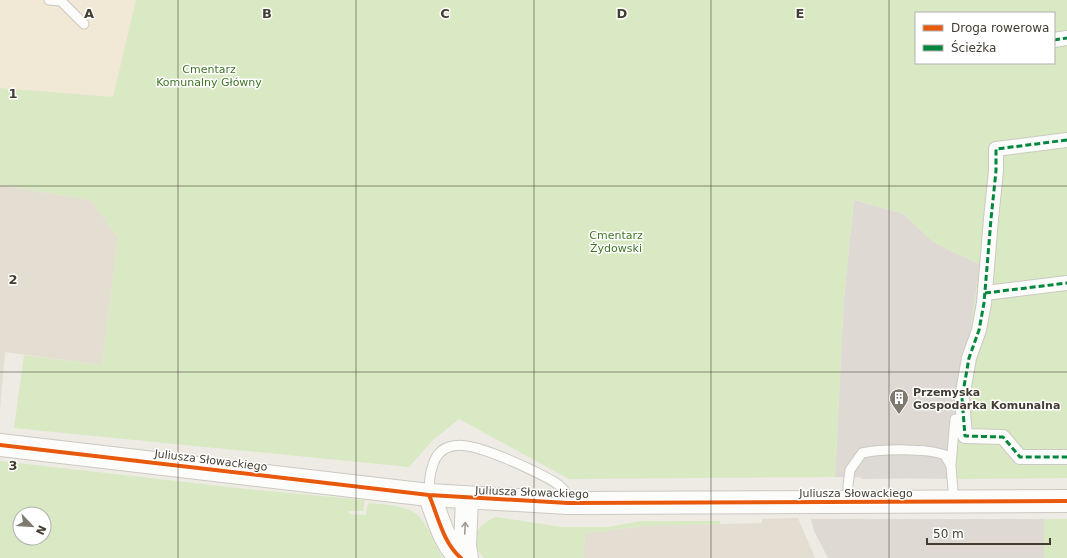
<svg xmlns="http://www.w3.org/2000/svg" width="1067" height="558" viewBox="0 0 1067 558" font-family="'DejaVu Sans',sans-serif">
  <style>
    .residential { fill: #e3ded1 }
    .commercial { fill: #f2e8d6 }
    .industrial { fill: #dedad3 }
    .green { fill: #d9e9c3; fill-rule: evenodd }
    .parking { fill: #dddad5 }
    .lines { fill: none; stroke-linecap: round; stroke-linejoin: round }
    .service-casing { stroke: #ccc9c2; stroke-width: 11 }
    .pedestrian-casing { stroke: #ccc9c2; stroke-width: 16 }
    .tertiary-casing { stroke: #ccc9c2; stroke-width: 24 }
    .service { stroke: #fcfcfb; stroke-width: 9 }
    .pedestrian { stroke: #fcfcfb; stroke-width: 14 }
    .tertiary { stroke: #fcfcfb; stroke-width: 22 }
    .quiet { stroke: #00873e; stroke-width: 3; stroke-dasharray: 6 3; stroke-linecap: butt }
    .cycleway-casing { stroke: #fff; stroke-width: 6 }
    .cycleway { stroke: #e8590c; stroke-width: 4 }
    .oneway { stroke: #a09c96 }
    .grid { fill: none; stroke: #433d32; stroke-width: 1; stroke-opacity: 0.55 }
    .labels { text-anchor: middle; stroke-width: 3; stroke-linejoin: round; paint-order: stroke }
    .park-label { font-size: 11px; fill: #3f7525; stroke: #fff }
    .poi-label { font-size: 11px; font-weight: bold; fill: #433d32; stroke: #fff; text-anchor: start }
    .street-label { font-size: 11px; fill: #433d32; stroke: #fff }
    .grid-label { font-size: 13px; text-anchor: middle; font-weight: bold; fill: #433d32; stroke: #fff; stroke-width: 3; stroke-linejoin: round; paint-order: stroke }
  </style>
  <rect width="100%" height="100%" fill="#eeebe4"/>
  <path class="residential" d="M0 185 91 200 118 238 102 365 5 352 0 410Z
    M798 518 815 558H583L585 533 644 526 762 523V519Z"/>
  <path class="commercial" d="M0 0H136L113 97 0 88Z"/>
  <path class="industrial" d="M854 200 904 214 932 241 949 250 980 264 957 422 956 479 835 477 844 297Z
    M811 519H1044V558H828L814 531Z"/>
  <path class="green" d="M136 0H1067V478L956 479 957 422 980 264 949 250 932 241 904 214 854 200 844 297 835 477 569 479 459 419 432 441 409 467 14 428 24 355 102 365 118 238 91 200 0 185V88L113 97ZM916 13H1054V63H916Z
    M0 461 256 490 365 500 363 511H349V514L366 515 368 503C385 505 411 504 422 520 431 531 435 546 443 558H0ZM20 514H44V538H20Z
    M496 517 562 527H608L641 521H720V524L644 526 585 533 583 558H484C468 541 476 524 496 517Z
    M1044 519H1067V558H1044Z"/>
  <path class="parking" d="M862 453H942L944 478 861 479Z"/>
  <g class="lines">
    <g class="service-casing">
      <path id="service" d="M49 0 61 1 84 24
        M951 465 955 419
        M429 495C429 486 429 477 432 468 441 430 483 449 507 459 521 465 546 476 559 485 565 490 568 496 568 503
        M848 502V485L850 470 862 453C881 449 927 448 945 455L951 466 954 502"/>
    </g>
    <g class="pedestrian-casing">
      <path id="pedestrian" d="M1054 40 1067 38
        M1067 140 996 149V171L991 219 984 303 979 330 969 358 962 398 965 436 1003 437 1020 457H1067
        M985 293 1067 283"/>
    </g>
    <g class="tertiary-casing">
      <path id="tertiary" d="M0 445 429 495 568 503 1067 501
        M429 495C438 516 443 543 461 558
        M467 498 465 546 467 558"/>
    </g>
    <use href="#service" class="service"/>
    <use href="#pedestrian" class="pedestrian"/>
    <use href="#tertiary" class="tertiary"/>
    <path class="quiet" d="M1054 40 1067 38
      M1067 140 996 149V171L991 219 984 303 979 330 969 358 962 398 965 436 1003 437 1020 457H1067
      M985 293 1067 283"/>
    <g class="cycleway-casing">
      <path id="cycleway" d="M0 445 429 495 568 503 1067 501
        M429 495C438 516 443 543 461 558"/>
    </g>
    <use href="#cycleway" class="cycleway"/>
  </g>
  <defs><path id="oneway-shaft" d="M-6 0H5M1.5-3L5.5 0L1.5 3" fill="none" stroke-width="1.6" stroke-linecap="round" stroke-linejoin="round"/></defs>
  <use class="oneway" href="#oneway-shaft" transform="translate(465 528) rotate(-88)"/>
  <path class="grid" d="M178 0V558M356 0V558M534 0V558M711 0V558M889 0V558M0 186H1067M0 372H1067"/>
  <defs>
    <g id="building-pin" transform="scale(1)"><path d="M0 17L-7.5 6A9.5 9.5 0 1 1 7.5 6Z" fill="#7f7a70" stroke="#fff"/><path d="M-4-6H4V6H1V3H-1V6H-4ZM-2.5-4.3h1.7v1.8h-1.7ZM.8-4.3h1.7v1.8H.8ZM-2.5-1h1.7V.8h-1.7ZM.8-1h1.7V.8H.8Z" fill="#fff"/></g>
  </defs>
  <g fill-rule="evenodd">
    <use href="#building-pin" x="899" y="398"/>
  </g>
  <g class="labels">
    <g class="park-label">
      <text x="209" y="73">Cmentarz<tspan x="209" dy="13">Komunalny Główny</tspan></text>
      <text x="616" y="239">Cmentarz<tspan x="616" dy="13">Żydowski</tspan></text>
    </g>
    <g class="poi-label">
      <text x="913" y="396">Przemyska<tspan x="913" dy="13">Gospodarka Komunalna</tspan></text>
    </g>
    <g class="street-label">
      <text transform="translate(211 460) rotate(7)" y="4">Juliusza Słowackiego</text>
      <text transform="translate(532 492) rotate(2)" y="4">Juliusza Słowackiego</text>
      <text x="856" y="497">Juliusza Słowackiego</text>
    </g>
  </g>
  <g class="grid-label">
    <text x="89" y="18">A</text>
    <text x="267" y="18">B</text>
    <text x="445" y="18">C</text>
    <text x="622" y="18">D</text>
    <text x="800" y="18">E</text>
    <text x="13" y="98">1</text>
    <text x="13" y="284">2</text>
    <text x="13" y="470">3</text>
  </g>
  <rect x="915" y="12" width="140" height="52" fill="#ffffff" stroke="#b4b1ad"/>
  <rect x="923" y="25" width="20" height="6" fill="#e8590c" stroke="#b4b1ad"/>
  <text x="951" y="32" font-size="12" fill="#433d32">Droga rowerowa</text>
  <rect x="923" y="45" width="20" height="6" fill="#00873e" stroke="#b4b1ad"/>
  <text x="951" y="52" font-size="12" fill="#433d32">Ścieżka</text>
  <g transform="translate(32 526) rotate(115)"><circle r="19" fill="#ffffff" stroke="#b4b1ad"/>
  <path d="M0-3L7 15L0 10L-7 15Z" fill="#7f7a70"/>
  <text y="-6" font-size="11" font-weight="bold" text-anchor="middle" fill="#433d32">N</text>
  </g>
  <path d="M927 538v6h123v-6" fill="none" stroke="#433d32" stroke-width="2"/>
  <text x="933" y="538" font-size="12" fill="#433d32" stroke="#ffffff" stroke-width="3" paint-order="stroke">50 m</text>
</svg>
